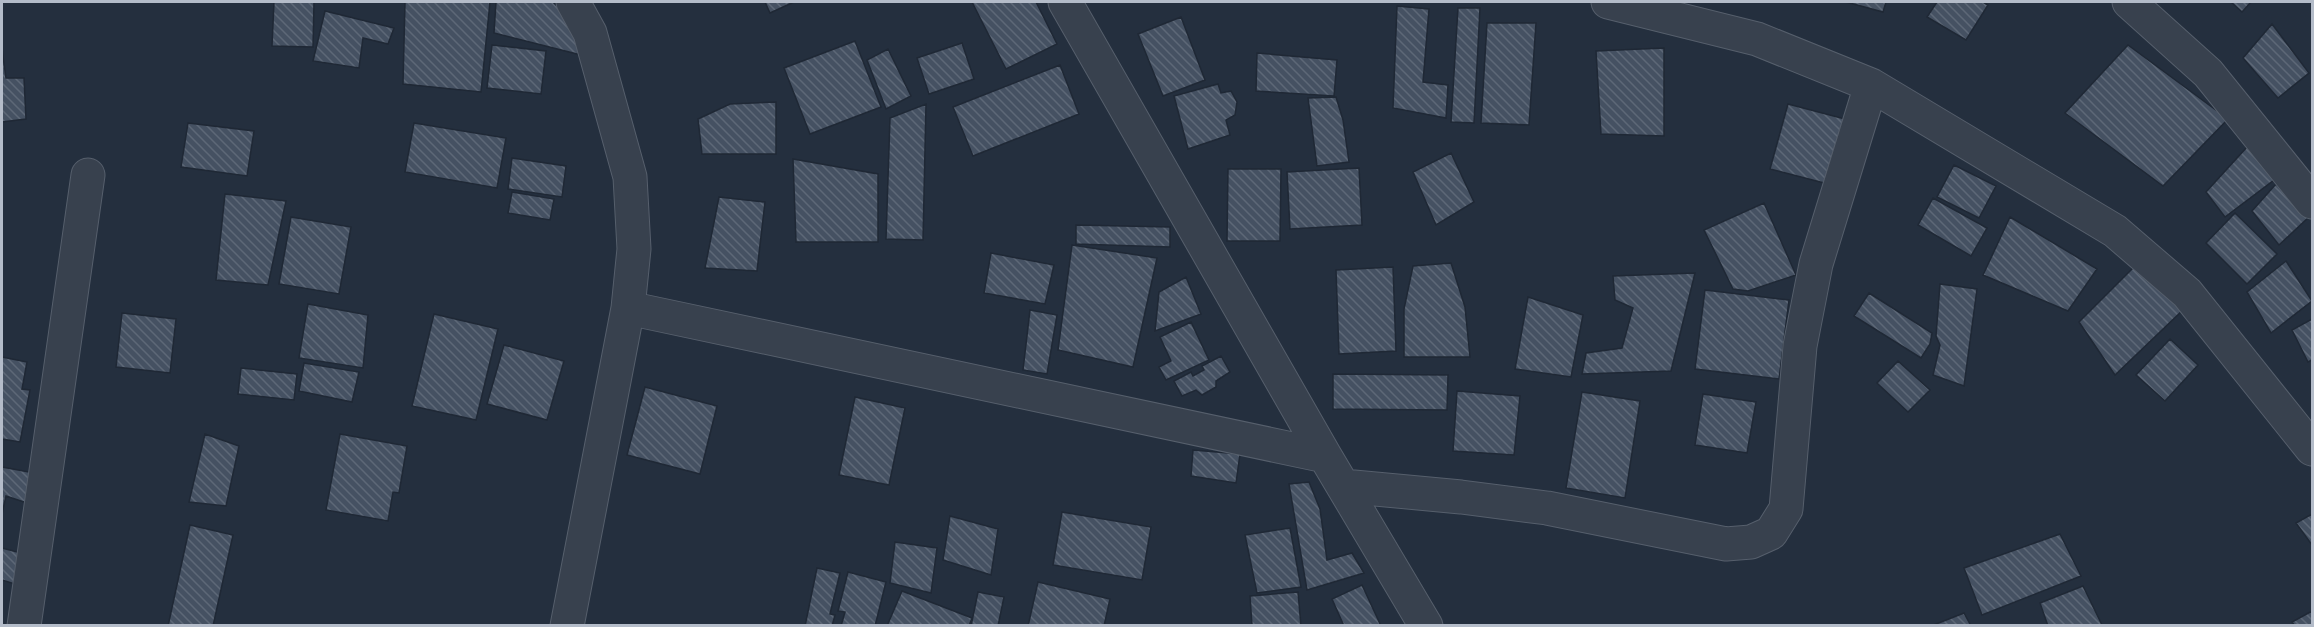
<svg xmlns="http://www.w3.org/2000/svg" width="2314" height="627" viewBox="0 0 2314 627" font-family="Ubuntu,sans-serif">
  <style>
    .building { fill: url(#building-back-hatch); stroke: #1f2835; stroke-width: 1.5 }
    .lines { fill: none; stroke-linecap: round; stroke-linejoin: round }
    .minor-casing { stroke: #565f6c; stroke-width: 35 }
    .minor { stroke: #38414e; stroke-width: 33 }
  </style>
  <defs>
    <pattern id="building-back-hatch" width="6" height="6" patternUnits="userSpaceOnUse" patternTransform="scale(1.5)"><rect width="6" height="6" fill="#455162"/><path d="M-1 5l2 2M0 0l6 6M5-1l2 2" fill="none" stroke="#5d6877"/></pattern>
  </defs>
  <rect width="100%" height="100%" fill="#242f3e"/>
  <path class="building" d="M274 2H314L313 47 272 46Z
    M405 2H490L481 92 403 84Z
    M496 2H553L588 37 585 56 494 33Z
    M765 2H794L770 13Z
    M972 2H1036L1057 44 1006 69Z
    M1846 2H1886L1883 12Z
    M1937 2H1983L1988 5 1966 40 1927 17Z
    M2231 2H2251L2242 12Z
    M1397 6 1429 9 1423 82 1448 85 1446 118 1393 108Z
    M1458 8H1480L1474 123 1451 122Z
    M325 11 394 28 388 44 363 38 359 68 313 61Z
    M1181 17 1205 80 1163 96 1138 34Z
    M1487 23H1536L1529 125 1481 123Z
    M2272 24 2309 73 2278 98 2243 58Z
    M855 41 881 107 810 134 784 68Z
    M962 43 974 79 929 94 917 58Z
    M492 45 546 51 541 94 487 88Z
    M2128 45 2228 119 2163 186 2065 113Z
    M1664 48V136L1601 134 1596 51Z
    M2 49 6 78H24L26 119 2 122Z
    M888 49 911 96 886 109 867 60Z
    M1257 53 1337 60 1334 96 1256 91Z
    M1060 65 1079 114 973 156 953 107Z
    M1218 84 1221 93 1231 91 1237 102 1235 115 1226 120 1230 135 1188 149 1174 96Z
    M1336 97 1343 120 1349 162 1317 166 1308 98Z
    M776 102V154H702L698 119 730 104Z
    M926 104 923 240 886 239 890 118Z
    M1788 104 1845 119 1828 184 1770 169Z
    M188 123 254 131 247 176 181 167Z
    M414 123 506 138 497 188 405 172Z
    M2248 146 2274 180 2225 217 2206 192Z
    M1451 153 1474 202 1436 225 1413 172Z
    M512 158 566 166 562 197 508 189Z
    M793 159 878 174V242H796Z
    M1954 165 1996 186 1979 218 1937 197Z
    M1359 168 1362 225 1290 229 1287 172Z
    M1228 169H1281L1280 241H1227Z
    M2276 184 2311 215 2279 245 2252 211Z
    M512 192 554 199 550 220 508 213Z
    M225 194 286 201 268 285 216 280Z
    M719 197 765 202 757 271 705 268Z
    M1933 198 1987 228 1971 256 1918 225Z
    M1764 203 1796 275 1748 291 1733 289 1704 230Z
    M2235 213 2277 254 2247 284 2206 243Z
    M291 217 351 227 339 294 279 284Z
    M2010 217 2097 269 2068 311 1983 275Z
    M1076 225 1170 227V247L1076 244Z
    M1072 245 1157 258 1133 367 1058 350Z
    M991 253 1054 265 1045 304 984 293Z
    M2140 261 2185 308 2115 375 2079 322Z
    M2286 261 2312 301 2271 333 2247 292Z
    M1451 263 1465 307 1470 357H1404V309L1413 266Z
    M1393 267 1396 351 1339 354 1336 270Z
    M1695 273 1671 371 1582 374 1586 353 1622 348 1633 308 1615 300 1613 276Z
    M1186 277 1201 314 1155 331 1159 292Z
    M1940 284 1977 289 1964 386 1933 375 1940 345 1936 336Z
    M1705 290 1789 300 1779 379 1695 369Z
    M1869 293 1932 333 1930 344 1921 358 1854 316Z
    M1528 297 1583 315 1571 377 1515 369Z
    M308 304 368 315 363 368 299 358Z
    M1030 310 1057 315 1047 374 1023 370Z
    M122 313 176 319 170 373 116 367Z
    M434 314 498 329 476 420 412 406Z
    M2312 319V360L2308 362 2292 330Z
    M1191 322 1209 360 1166 380 1159 367 1171 361 1160 337Z
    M2170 339 2198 365 2165 401 2136 375Z
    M504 345 564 361 547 420 487 404Z
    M1221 356 1230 372 1216 381V387L1202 395 1196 390 1182 396 1174 381 1191 372 1193 376 1204 370 1202 366Z
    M2 357 27 362 22 389 30 390 20 442 2 439Z
    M1898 361 1930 390 1908 412 1877 383Z
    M304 363 359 372 352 402 299 391Z
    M241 368 297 374 294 400 238 394Z
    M1333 374 1448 375 1447 410 1333 409Z
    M645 387 717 406 700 474 627 455Z
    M1457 391 1520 396 1514 455 1453 451Z
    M1582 392 1640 401 1625 498 1566 488Z
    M1703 394 1756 402 1747 453 1695 445Z
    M855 397 905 408 889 485 839 475Z
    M205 434 239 446 226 506 189 502Z
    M340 434 407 446 399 493 393 492 388 521 326 510Z
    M1193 450 1240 454 1236 483 1191 476Z
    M2 467 56 477 51 511 6 496 2 514Z
    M1309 482 1320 509 1327 560 1352 553 1364 573 1307 590 1289 484Z
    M1062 512 1151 527 1142 580 1053 565Z
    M2312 514V545L2296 523Z
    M950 516 998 529 991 575 943 560Z
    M190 525 233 535 213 626H168Z
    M1290 528 1301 587 1257 593 1245 535Z
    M2060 534 2081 576 1982 615 1964 568Z
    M895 542 937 548 931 593 890 583Z
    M2 548 44 559 40 592 2 580Z
    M817 568 840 573 830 614 835 615 832 626H805Z
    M848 572 886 582 875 626H841L845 612 838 611Z
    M1038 582 1110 599 1104 626H1028Z
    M1362 585 1381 626H1344L1332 599Z
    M2083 586 2102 625 2048 626 2040 603Z
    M902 591 972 618 969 626H887Z
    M978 592 1004 597 998 626H971Z
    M1298 592 1301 626H1252L1250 596Z
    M2312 611V626H2295L2292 622Z
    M1964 613 1971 626H1931Z"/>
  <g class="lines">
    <g class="minor-casing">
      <path id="minor" d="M1065 2 1325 456 1426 626
        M1608 2 1757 39 1871 85 2115 231 2187 293 2312 449
        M2129 2 2208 73 2312 202
        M628 308 1325 456
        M1343 486 1461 497 1547 508 1726 544 1751 542 1771 533 1786 509 1800 346 1816 264 1871 85
        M24 626 88 175
        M567 626 628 308 634 249 630 177 590 33 573 2"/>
    </g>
    <use href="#minor" class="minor"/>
  </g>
  <rect width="2314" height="627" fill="none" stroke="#b4bcc9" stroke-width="6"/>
</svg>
